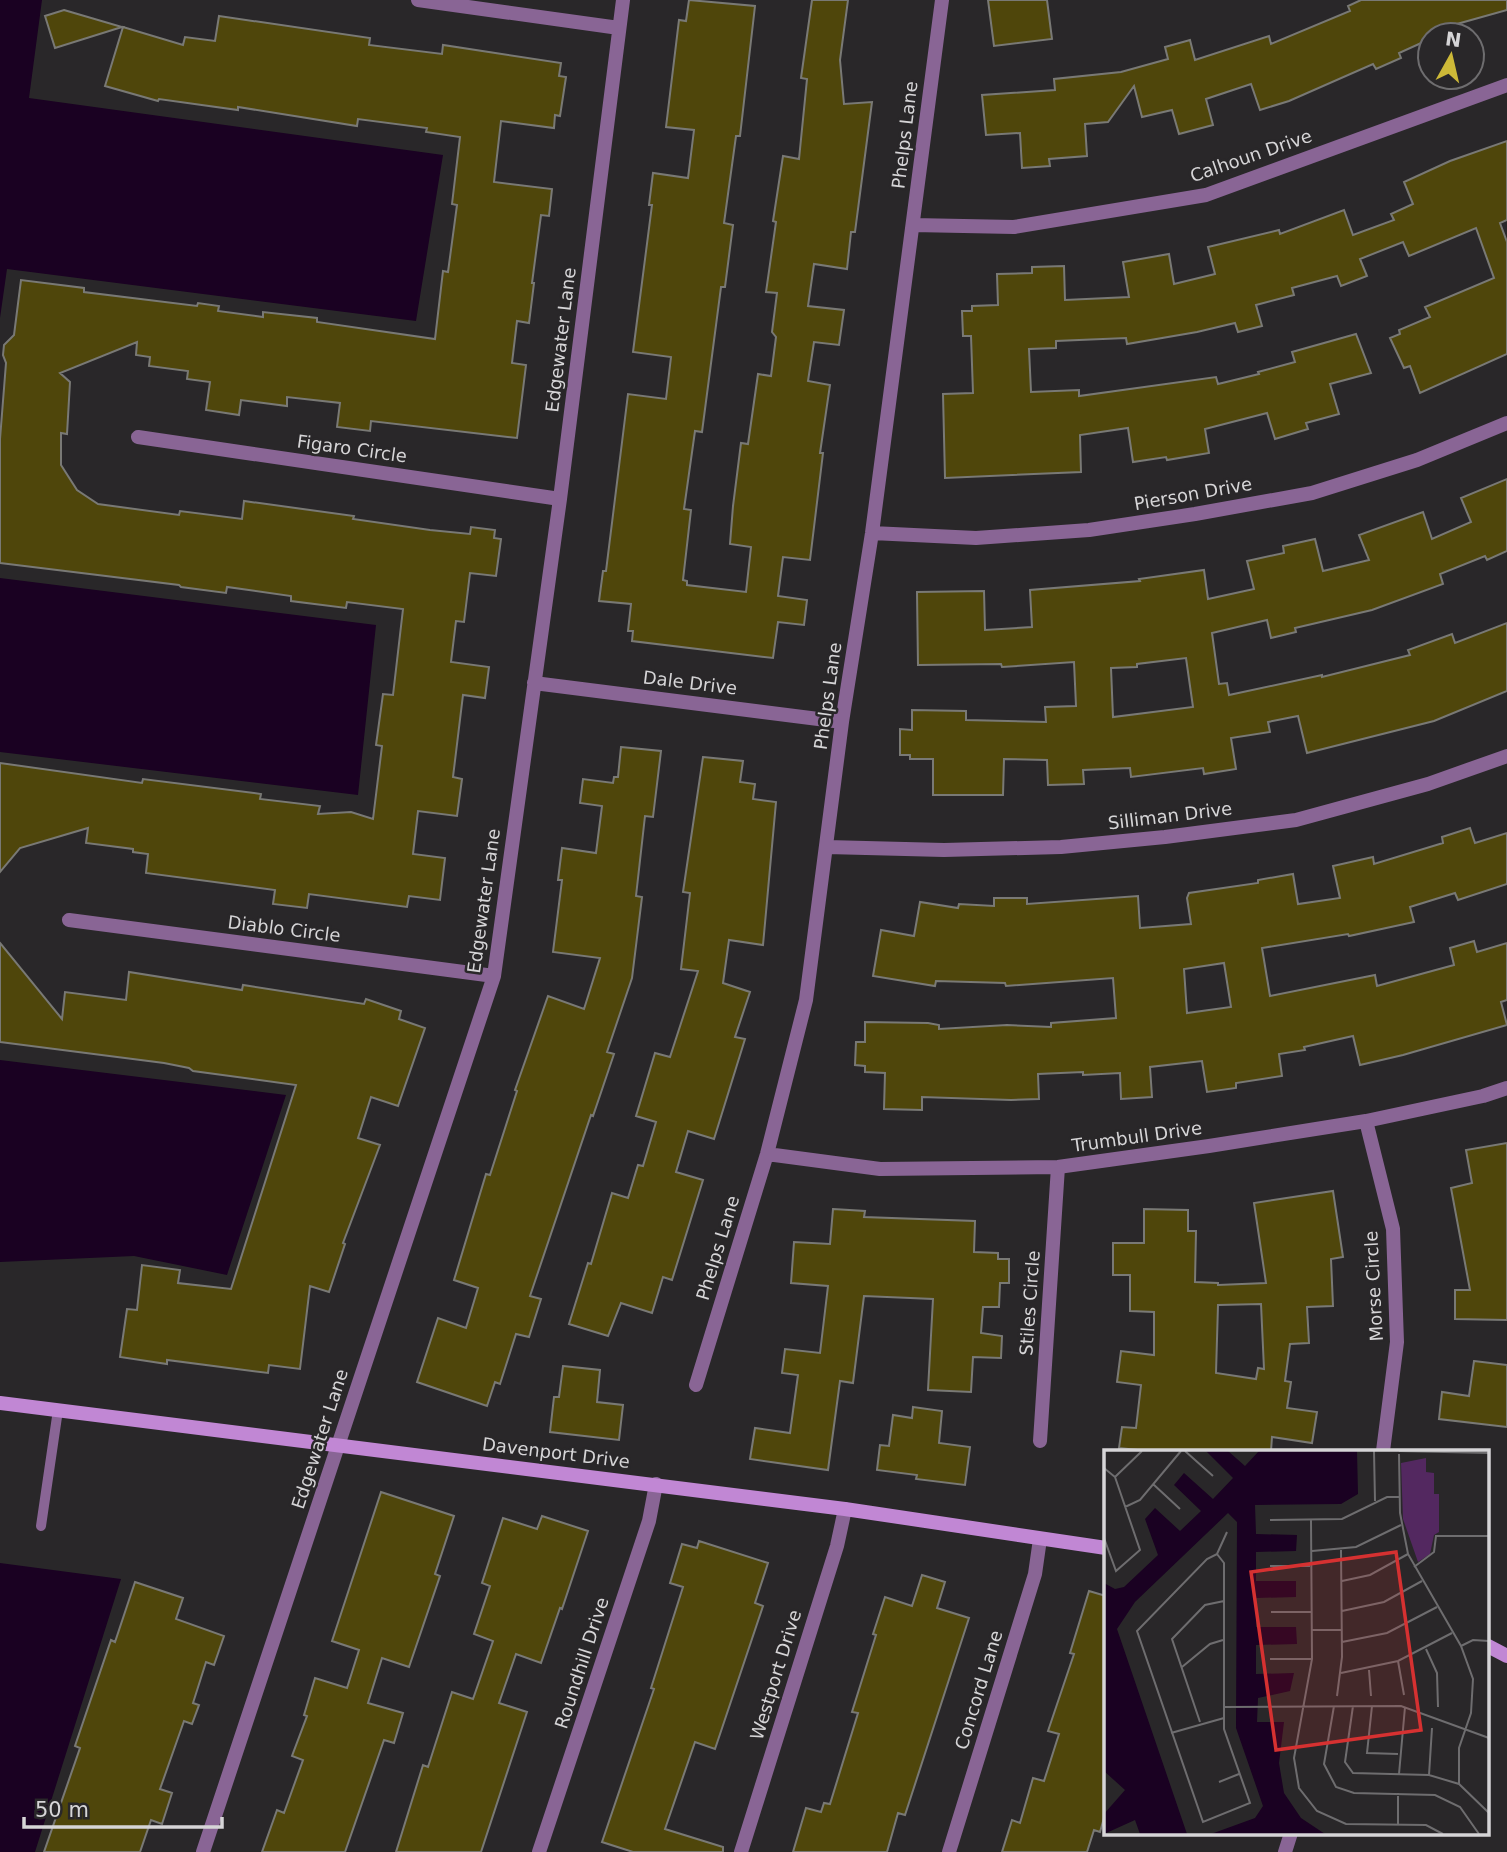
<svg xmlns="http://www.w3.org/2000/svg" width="1507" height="1852" viewBox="0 0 1507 1852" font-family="'DejaVu Sans',sans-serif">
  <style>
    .water { fill: #1a0122 }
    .building { fill: #4f460b; stroke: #797975; stroke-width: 2; fill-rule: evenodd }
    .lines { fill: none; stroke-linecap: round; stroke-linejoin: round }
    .lane { stroke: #896595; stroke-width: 10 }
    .street { stroke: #896595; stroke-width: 14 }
    .secondary { stroke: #c187d4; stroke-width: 14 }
    .labels { text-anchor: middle; stroke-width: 5; stroke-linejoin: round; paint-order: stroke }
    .street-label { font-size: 18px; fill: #d6d5d7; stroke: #292729 }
    .inset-road { fill: none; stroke: #6e6d6f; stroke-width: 2 }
    .view { fill: #d63131; fill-opacity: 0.15; stroke: #d63131; stroke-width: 3.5 }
    .inset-edge { fill: none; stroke: #d6d5d7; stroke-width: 3.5 }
  </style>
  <rect width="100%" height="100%" fill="#292729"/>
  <path class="water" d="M0 0H42L29 98 443 155 416 321 7 269 0 318Z
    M0 578 376 625 358 795 0 752Z
    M0 1060 286 1095 227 1275 134 1256 0 1262Z
    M0 1563 121 1579 35 1852H0Z"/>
  <path class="building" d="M689 0 755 6 740 136H736L724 223 733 225 725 287H721L702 432 695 431 684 509 691 510 683 580 687 581V585L746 592 751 547 730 544 733 506 741 443 748 444 758 374 771 376 776 337 772 332 777 293 766 292 776 222 773 221 783 156 799 159 807 79 801 78 812 0H848L840 60 844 104 872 102 855 232H851L847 269 814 264 808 306 844 310 839 345 814 342 808 381 830 385 820 453H823L810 560 783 557 778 596 807 600 804 625 778 622 773 658 632 641 633 631H628L631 604 599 601 603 571H606L628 394 666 399 671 357 633 352 652 205H649L653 173 688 178 694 130 666 127 679 20 686 21Z
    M988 0H1047L1052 39 994 46Z
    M1361 0H1507V10L1432 31 1434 35H1430V39L1399 53 1401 58 1376 69 1373 64 1289 101 1260 110 1251 84 1206 99 1213 125 1179 134 1172 110 1142 117 1134 86 1108 122 1085 124 1087 156 1049 159 1050 166 1022 168 1020 133 986 135 982 95 1055 90 1054 79 1121 72 1168 59 1165 47 1190 40 1195 60 1269 36 1271 44 1350 11 1348 6Z
    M64 10 122 27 55 48 45 16Z
    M219 16 370 38 369 45 442 54 443 45 561 63 559 76 566 77 560 116 555 115 554 128 501 121 494 182 552 189 549 216 541 215 532 283H534L529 323 517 321 512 363 526 365 517 438 371 421 370 431 337 427 340 403 287 397V406L241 400 239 415 206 410 210 382 187 379 188 371 149 366 150 357 136 355 137 342 60 373 70 382 67 434 61 433V465L77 490 98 504 179 515 180 511 242 519 244 501 354 516 353 519 430 530 470 534 471 527 495 530 494 538 501 539 496 576 470 573 464 622 456 621 451 662 489 667 485 698 463 695 453 777 462 779 457 816 418 811 413 854 445 858 440 900 409 896 407 907 309 894 307 908 273 904 275 890 146 873 148 854 133 852V849L86 843 88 828 20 848 0 872V763L142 783 143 779 261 794 260 799 320 806 318 814 351 812 373 819 382 746 376 745 383 694 393 695 403 609 347 602 346 608 291 601V596L227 587 226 593 181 587 179 585 0 563V439L6 363 3 355 4 345 14 335 21 280 84 288V292L197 306 198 303 219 306 218 311 263 317V312L317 318V322L435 339 443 271 448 272 457 205 452 204 460 137 426 132 427 128 358 119 357 126 238 107V110L159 99 158 101 105 86 123 27 183 45 185 37 215 41Z
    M1507 141V220L1500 223 1507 242V354L1420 393 1410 366 1404 368 1390 338 1400 334 1399 330 1430 317 1425 307 1494 278 1476 228 1409 256 1403 242 1360 259 1367 276 1341 286 1337 276 1292 288 1294 295 1256 305 1262 326 1238 332 1235 323 1197 332 1127 344 1126 338 1056 341V348L1029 349 1031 392 1079 390V396L1216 377 1218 384 1259 374 1258 372 1295 362 1292 352 1356 334 1371 373 1330 384 1339 414 1306 423 1308 429 1275 439 1267 413 1205 429 1209 453 1167 460 1166 457 1133 462 1128 428 1080 435 1081 472 945 478 943 394 973 393 971 336H963L962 311H972V306L998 305 997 274 1032 273V267L1064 266 1065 300 1129 297 1123 262 1169 254 1174 284 1215 274 1208 247 1279 230 1280 234 1344 210 1353 235 1394 220 1391 214 1413 204 1404 182 1450 161Z
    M1507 479V551L1487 560 1485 556 1440 574 1443 584 1372 610 1295 628 1296 632 1271 638 1267 620 1212 633 1219 684 1227 683 1229 695 1322 675V677L1410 655 1408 650 1452 634 1455 643 1507 623V691L1434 721 1307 753 1298 716 1268 722 1270 732 1231 738 1236 769 1204 774 1203 768 1131 777 1130 768 1083 770 1084 784 1048 785 1047 760 1004 759 1003 795H933V759H910V755H900V729L912 730V710L966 711V720L1046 722 1045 707 1076 706 1074 662 1002 667 1001 664 918 665 917 592 984 591 985 630 1032 627 1030 590 1140 581 1139 579 1204 570 1208 599 1254 589 1247 561 1284 553 1283 546 1315 539 1323 571 1369 560 1359 535 1423 512 1432 539 1471 522 1461 498ZM1186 658 1193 707 1113 717 1111 668 1137 667V664Z
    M621 747 661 751 653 817 645 816 636 896 642 897 632 978 607 1052 614 1054 593 1116 591 1115 530 1296 541 1299 529 1337 516 1334 500 1384 495 1382 487 1406 417 1382 438 1318 466 1328 478 1288 454 1280 486 1174 490 1175 517 1091 515 1090 548 996 584 1009 600 958 553 952 562 880H558L562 848 596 853 602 806 580 803 583 779 613 783 614 777H618Z
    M703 757 743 761 740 782 755 784 753 799 776 802 763 945 729 940 723 983 750 992 735 1037 745 1039 714 1139 688 1131 676 1172 703 1180 672 1280 663 1277 652 1313 621 1303 608 1336 569 1324 588 1263 591 1264 612 1193 628 1198 638 1165 643 1166 656 1122 636 1116 655 1053 670 1057 698 971 681 969 690 893 683 892Z
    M1470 828 1475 843 1507 833V884L1458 900 1455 893 1410 907 1414 922 1349 936 1348 934 1262 948 1270 996 1375 975 1377 986 1454 965 1450 948 1474 941 1477 952 1507 943V1000L1501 1002 1507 1025 1403 1055 1360 1065 1353 1036 1304 1047 1305 1050 1279 1054 1282 1076 1236 1083V1088L1207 1092 1202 1061 1150 1067 1152 1097 1121 1099 1120 1073 1083 1075V1072L1038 1074 1039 1099 1011 1100 922 1097V1110L884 1109 885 1073 865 1072V1066L855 1065 856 1042H865V1022L928 1023 939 1025V1029L1007 1025 1051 1027V1023L1116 1018 1113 978 1006 986 1005 983 936 981 935 986 873 976 881 930 914 936 920 902 958 908 959 904 994 906V898H1027V904L1138 896 1140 928 1191 924 1187 898 1189 893 1258 883V880L1293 874 1298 904 1340 898 1333 866 1373 857 1374 864 1443 843 1442 837ZM1224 963 1231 1007 1187 1013 1184 969Z
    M0 943 62 1019 65 992 126 1000 129 972 242 990 243 985 364 1004 366 999 401 1011 399 1019 425 1028 398 1106 371 1097 358 1138 380 1145 343 1243 345 1244 329 1292 310 1286 300 1369 269 1365 268 1373 167 1360V1364L120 1357 127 1309 137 1310 142 1265 180 1270 178 1283 231 1289 296 1085 193 1071 189 1068 164 1063 0 1042Z
    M1507 1143V1320L1455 1319V1290H1470L1451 1188 1472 1183 1466 1150Z
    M1333 1191 1343 1257 1331 1259 1333 1306 1307 1307 1309 1343 1290 1344 1285 1381 1291 1382 1287 1408 1317 1412 1312 1443 1272 1437 1271 1451H1147L1119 1448 1122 1427 1136 1428 1141 1385 1117 1382 1121 1351 1154 1355V1312L1130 1311V1275H1113V1243H1144V1209L1188 1210V1231H1196L1195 1282 1218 1283V1285L1266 1283 1254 1203ZM1261 1304 1264 1369 1258 1368 1256 1379 1216 1373 1218 1305Z
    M833 1209 865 1211 864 1217 975 1221 974 1252 998 1253V1259H1009V1283H1000L999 1307H983L981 1333 1002 1336 1001 1358 973 1357 971 1392 928 1390 933 1299 864 1296 853 1383 840 1381 828 1470 750 1459 755 1428 790 1433 798 1375 782 1373 785 1349 820 1353 828 1286 791 1283 794 1242 830 1244Z
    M1474 1361 1507 1365V1427L1439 1419 1442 1392 1469 1396Z
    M563 1366 600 1370 597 1402 623 1405 619 1440 550 1432 554 1397H559Z
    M913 1407 942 1411 939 1443 970 1447 965 1485 916 1479 917 1475 877 1470 880 1445 889 1446 893 1415 912 1418Z
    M381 1492 454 1516 435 1574 440 1576 409 1667 382 1658 368 1703 403 1713 394 1743 384 1740 345 1852H262L277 1810 284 1813 303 1760 292 1756 307 1716 304 1715 315 1678 347 1688 359 1650 332 1641Z
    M542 1516 588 1531 562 1609 560 1608 541 1663 516 1654 499 1703 527 1712 481 1852H396L423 1765 428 1767 452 1692 473 1699 493 1641 474 1634 490 1586 482 1583 503 1518 537 1529Z
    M699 1541 768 1563 755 1603 763 1606 715 1749 695 1742 665 1829 723 1847V1852H633L602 1842 654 1689 651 1688 683 1587 670 1583 682 1544 697 1548Z
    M922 1575 945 1582 937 1608 969 1618 905 1815 898 1813 887 1852H793L806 1808 821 1812 824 1803 830 1804 858 1713 852 1712 876 1635 873 1634 885 1597 912 1606Z
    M135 1582 183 1598 176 1619 224 1636 214 1665 206 1662 193 1703 199 1705 192 1724 184 1721 160 1789 172 1793 162 1824 151 1820 140 1852H44L80 1748 75 1746 111 1640 115 1642Z
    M1089 1591 1106 1596V1811L1100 1832 1094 1830 1087 1852H1002L1012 1820 1020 1823 1033 1778 1044 1781 1059 1734 1048 1731 1074 1654 1070 1653Z"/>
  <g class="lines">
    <path class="lane" d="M41 1526 58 1410"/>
    <path class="street" d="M418 0 619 28
      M913 225 1014 227 1206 195 1507 85
      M138 437 560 499
      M872 533 976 538 1089 530 1195 514 1312 493 1417 460 1507 423
      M534 683 842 722
      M827 847 944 850 1061 847 1165 837 1296 820 1428 784 1507 756
      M69 920 494 976
      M1366 1121 1393 1229 1397 1342 1383 1451
      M767 1154 880 1169 1058 1167 1209 1146 1366 1121 1483 1096 1507 1088
      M696 1385 767 1154 806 1000 842 722 872 533 942 0
      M1040 1441 1058 1167
      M203 1852 494 976 560 499 623 0
      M539 1852 649 1521 656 1484
      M741 1852 837 1546 845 1509
      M949 1852 1035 1574 1040 1539
      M1285 1852 1291 1833"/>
    <path class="secondary" d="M0 1403 845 1509 1106 1548
      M1488 1646 1507 1656"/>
  </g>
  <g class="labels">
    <g class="street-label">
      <text transform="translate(905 135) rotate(-83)" y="6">Phelps Lane</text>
      <text transform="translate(1251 156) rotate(-19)" y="6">Calhoun Drive</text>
      <text transform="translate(561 340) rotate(-83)" y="6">Edgewater Lane</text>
      <text transform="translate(352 449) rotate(8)" y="6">Figaro Circle</text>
      <text transform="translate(1193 494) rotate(-10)" y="6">Pierson Drive</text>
      <text transform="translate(690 683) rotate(7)" y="6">Dale Drive</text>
      <text transform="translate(828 696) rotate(-82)" y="6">Phelps Lane</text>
      <text transform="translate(1170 816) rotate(-7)" y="6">Silliman Drive</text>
      <text transform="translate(484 901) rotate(-82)" y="6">Edgewater Lane</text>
      <text transform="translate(284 929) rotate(7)" y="6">Diablo Circle</text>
      <text transform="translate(1137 1137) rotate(-8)" y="6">Trumbull Drive</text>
      <text transform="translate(718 1248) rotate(-73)" y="6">Phelps Lane</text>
      <text transform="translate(1374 1286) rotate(-93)" y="6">Morse Circle</text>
      <text transform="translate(1030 1303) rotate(-86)" y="6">Stiles Circle</text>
      <text transform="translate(320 1439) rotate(-72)" y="6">Edgewater Lane</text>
      <text transform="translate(556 1453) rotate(7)" y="6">Davenport Drive</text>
      <text transform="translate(582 1663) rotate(-72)" y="6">Roundhill Drive</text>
      <text transform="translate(776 1675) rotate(-73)" y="6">Westport Drive</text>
      <text transform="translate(979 1690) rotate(-73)" y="6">Concord Lane</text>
    </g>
  </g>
  <g transform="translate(1104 1450)">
    <rect width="385" height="385" fill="#292729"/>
    <path d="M322 8V22L330 23V44H335V82L330 85 326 104 314 112 299 69 297 13Z" fill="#532860"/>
    <path d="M102 1H124L141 16 155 1H253L254 44 237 54 151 55 152 84 193 85 192 101 152 102V131H192V147L152 148V177H192L193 194 152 195V224L190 223 186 241 154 248 153 272H180L175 313 180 343 197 368 221 384H107L151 368 159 356 132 278 133 72 124 63 31 152 13 179 83 384H36L31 370 0 384V364L21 340 0 321V133L11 139 20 137 54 105 41 69 51 58 76 81 97 61 70 35 80 23 109 49 129 28Z" fill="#1a0122"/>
    <path class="inset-road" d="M81 1 109 26M270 1 271 51M295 1 385 3M295 4 296 63 304 104 357 196 369 229 367 263 355 298V334M0 18 11 27 36 100 12 121 0 88M11 27 38 1M49 34 76 59M21 57 36 50 77 1M166 70 238 69 283 47H295M207 70 208 209 190 308 195 338 213 361 242 374 322 375 339 384M208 101 252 97 297 75M113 104 120 113V279L146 353 99 372 33 181 103 109ZM113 104 123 82M166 116H206M310 117 330 102 332 86H385M238 131 266 125 304 104M238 161 280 152 318 131M167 162H208M208 180H237M238 192 283 183 333 157M357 196 369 190 385 191M322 199 333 223 334 257M166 209H208M294 211 300 245M78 217 106 194 119 190M265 220 267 246M237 223 294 211 348 183M233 246 238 207 237 100M230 256 220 314 232 337 250 343 331 345 356 357 375 384M249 256 241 312 249 323 325 325 355 334 385 363M268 256 263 303 294 304M120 257 297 256 385 288M96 272 68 189 101 155 120 151M67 283 120 268M295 324 301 257M325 325 328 278M115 332 135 324M294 343V374"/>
    <path class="view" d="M292 102 317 280 172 300 147 122Z"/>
    <rect width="385" height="385" class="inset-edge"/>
  </g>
  <g transform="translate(1451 56) rotate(8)"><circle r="33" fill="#292729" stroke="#6e6d6f" stroke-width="2"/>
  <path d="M0-5L12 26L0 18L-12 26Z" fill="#cdb938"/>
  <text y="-10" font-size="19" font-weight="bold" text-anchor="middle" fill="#d6d5d7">N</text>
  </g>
  <path d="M24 1817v10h198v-10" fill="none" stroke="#d6d5d7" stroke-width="3.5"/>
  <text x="35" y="1817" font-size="21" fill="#d6d5d7" stroke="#292729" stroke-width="5" paint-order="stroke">50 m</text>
</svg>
